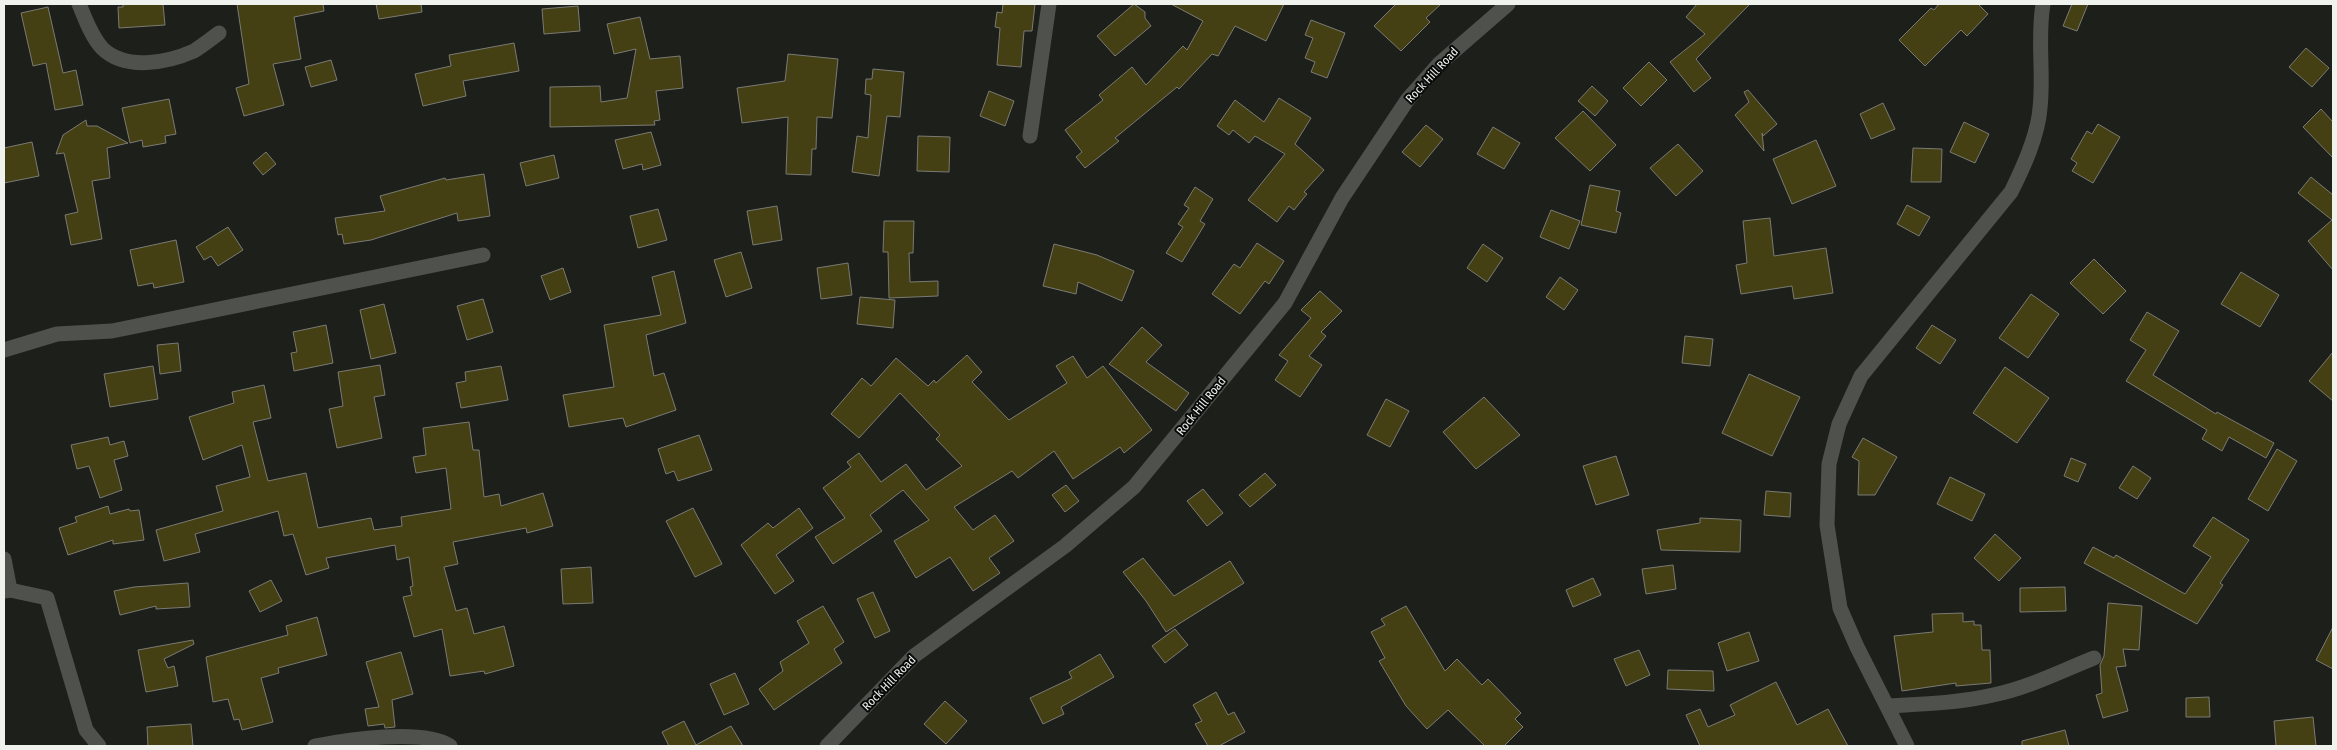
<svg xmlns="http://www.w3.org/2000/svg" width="2337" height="750" viewBox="0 0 2337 750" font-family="'Fira Sans Condensed',sans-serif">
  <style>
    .building { fill: #444013; stroke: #7b7a74 }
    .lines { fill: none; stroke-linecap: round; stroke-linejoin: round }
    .minor { stroke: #4f524c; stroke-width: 15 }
    .labels { text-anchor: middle; stroke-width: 4; stroke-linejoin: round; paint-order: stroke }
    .street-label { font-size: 12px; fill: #f0f2ee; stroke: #070807 }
  </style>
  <rect width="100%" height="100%" fill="#1c1f1a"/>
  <path class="building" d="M123 4H163L165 25 119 28 118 7H123Z
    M237 4H323L324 11 294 17 301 59 273 64 284 105 244 116 236 88 249 84Z
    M376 4H421L422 12 379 19Z
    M1003 4H1035L1032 31H1024L1021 67 997 65 1000 28 995 27 997 12 1002 13Z
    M1134 4 1145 12V18L1151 26 1115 56 1097 36Z
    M1171 4H1284L1266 41 1235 26 1218 56 1212 54 1179 89 1177 87 1115 138 1119 141 1085 168 1076 157 1082 152 1065 130 1103 100 1099 95 1132 67 1146 85 1183 46 1187 50 1203 21Z
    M1396 4H1441L1426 18 1430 22 1401 51 1374 26Z
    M1697 4H1750L1696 59 1711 78 1694 92 1670 62 1705 34 1686 17Z
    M1939 4H1978L1988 14 1967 36 1961 30 1925 66 1899 40 1931 8 1934 10Z
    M2072 4H2088L2077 31 2063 26Z
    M578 6 580 31 544 34 542 9Z
    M48 7 63 73 76 70 83 105 55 110 46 63 33 66 21 13Z
    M640 17 650 59 680 56 683 88 656 91 660 120 654 121 655 125 550 127V87L600 86 601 102 627 98 636 49 614 54 607 24Z
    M1311 20 1345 33 1327 78 1311 72 1315 62 1305 58 1313 38 1305 35Z
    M514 43 519 71 463 81 466 96 423 106 415 74 451 66 449 55Z
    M2306 48 2329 68 2312 87 2289 67Z
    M788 54 838 59 832 118 817 117 816 149H812L811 175 786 174 788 117 742 123 737 88 785 81Z
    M331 60 337 80 311 87 305 67Z
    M1649 62 1667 80 1641 106 1623 88Z
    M873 69 904 72 900 117 887 116 879 176 852 172 857 136 868 138 871 95 865 94 866 79H872Z
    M1592 86 1608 101 1595 116 1578 101Z
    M1748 90 1777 124 1763 136 1762 133 1764 151 1735 115 1749 102 1744 92Z
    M989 91 1014 101 1005 126 980 116Z
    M1279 98 1311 118 1295 144 1324 170 1304 192 1307 194 1294 210 1289 206 1277 222 1248 200 1285 154 1255 136 1249 143 1233 130 1229 135 1217 126 1235 100 1264 122Z
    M169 99 176 134 165 136 166 143 143 147 142 140 130 143 122 108Z
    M1883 103 1895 129 1871 139 1860 114Z
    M2321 109 2333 122V158L2303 127Z
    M1583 111 1616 145 1590 171 1555 138Z
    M86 120 87 126H97L128 143 107 148 110 178 92 181 102 239 71 245 65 215 78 212 64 153 56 154 63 135Z
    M1964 122 1989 134 1975 163 1950 152Z
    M2098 124 2120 137 2093 183 2072 171 2077 163 2071 159 2087 131 2092 134Z
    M1426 125 1443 139 1420 167 1402 152Z
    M1493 127 1520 143 1504 169 1477 154Z
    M651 132 661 165 643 170 642 164 623 169 615 140Z
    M918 136 950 137 949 172 917 171Z
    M1816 140 1836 186 1792 204 1773 159Z
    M32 142 39 176 4 183V148Z
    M1678 144 1703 171 1676 196 1650 168Z
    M1913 148 1942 149 1941 182H1911Z
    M266 152 276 164 263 175 253 163Z
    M554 155 559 178 526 186 520 163Z
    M484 174 490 216 458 221 457 213 371 240 344 244 342 234 338 235 335 218 385 211 380 196 445 178 446 180Z
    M2311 177 2333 195V270L2308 241 2332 220 2298 193Z
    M1590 185 1620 191 1616 211 1621 213 1616 233 1581 225Z
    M1195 187 1213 199 1200 221 1205 224 1182 262 1166 253 1183 227 1178 224 1189 208 1184 205Z
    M1907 205 1930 217 1919 236 1897 224Z
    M777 206 782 240 753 245 747 211Z
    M658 209 667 240 638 248 630 216Z
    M1551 210 1580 221 1569 249 1540 237Z
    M1770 218 1774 256 1826 248 1833 293 1794 299 1792 286 1741 294 1736 265 1747 263 1743 221Z
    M884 221H914L913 253H909L910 282 938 281V296L889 298 888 252H883Z
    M228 227 243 250 218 266 211 256 204 260 196 247Z
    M176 240 184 282 154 288 153 283 138 286 130 250Z
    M1257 243 1284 261 1269 284 1265 281 1240 314 1212 294 1234 264 1240 268Z
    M1054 244 1097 255 1134 271 1122 301 1078 282 1076 294 1043 286Z
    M1483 244 1503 258 1487 282 1467 268Z
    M741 252 752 288 726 297 714 260Z
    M2094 259 2126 291 2103 314 2070 283Z
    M848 263 852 295 821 299 817 268Z
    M563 268 571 292 550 300 541 276Z
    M674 271 686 323 646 335 654 376 664 373 676 410 626 427 623 418 569 427 563 395 614 387 604 325 661 315 652 277Z
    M2241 272 2279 295 2260 327 2221 304Z
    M1560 277 1578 290 1564 310 1546 297Z
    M1320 291 1342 311 1321 332 1326 336 1309 356 1322 365 1300 397 1275 380 1288 361 1279 355 1311 318 1301 310Z
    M2031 294 2059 314 2028 358 1999 338Z
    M860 297 895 300 893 328 857 324Z
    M483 299 493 332 467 340 457 306Z
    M384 304 396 353 371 359 360 310Z
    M2147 312 2179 331 2153 375 2216 414 2217 412 2274 443 2266 458 2229 437 2222 451 2202 439 2207 430 2126 381 2146 350 2130 340Z
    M326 325 333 363 294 371 291 353 297 352 293 332Z
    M1932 325 1956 340 1940 364 1916 348Z
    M1142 327 1162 345 1146 362 1189 393 1176 411 1109 364Z
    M1685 336 1713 339 1710 366 1682 363Z
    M178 343 181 371 160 374 157 345Z
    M2333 352V401L2309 381Z
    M967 355 982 372 972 382 1009 420 1067 383 1056 366 1073 356 1087 378 1103 366 1152 430 1124 453 1120 447 1073 479 1054 451 1018 478 1012 471 954 507 973 530 995 515 1014 541 989 558 1000 573 973 591 950 557 916 578 894 541 929 520 903 490 870 515 882 531 833 564 815 537 845 518 823 488 851 467 847 462 859 453 881 482 906 464 926 490 962 466 936 439 940 435 900 393 859 438 831 414 862 378 871 386 896 358 928 386 934 380 936 383Z
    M380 365 385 395 374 397 382 438 337 448 329 409 343 406 338 372Z
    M153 366 158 399 110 407 104 374Z
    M501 366 508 400 461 408 456 383 466 381 465 372Z
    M2005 367 2049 398 2017 443 1973 413Z
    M1749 374 1800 397 1772 456 1722 433Z
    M264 385 271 418 253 422 268 481 306 473 318 528 371 518 374 530 402 526 401 517 451 509 446 468 416 473 413 457 426 455 423 428 469 422 473 450H479L484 497 499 494 501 506 543 493 553 526 527 533 526 528 453 542 458 564 444 567 456 611 467 608 474 634 504 626 514 666 485 674 484 671 450 676 442 629 414 637 403 597 412 595 410 587 413 586 409 557 397 560 395 545 326 558 329 568 306 575 293 534 284 536 278 511 195 534 200 552 164 561 156 530 223 511 216 486 250 477 242 445 203 460 189 417 234 403 232 392Z
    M1484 397 1520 435 1476 469 1443 432Z
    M1386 399 1409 411 1390 447 1367 435Z
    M699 435 712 470 678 481 674 471 666 474 658 449Z
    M108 437 110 445 124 441 128 456 114 460 122 490 100 498 89 466 77 469 71 445Z
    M1863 438 1897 457 1875 495H1858L1859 461 1852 457Z
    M2277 449 2297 461 2268 511 2248 499Z
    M1616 456 1629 495 1596 505 1583 466Z
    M2071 458 2086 464 2078 482 2064 476Z
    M2133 466 2151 478 2137 499 2119 488Z
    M1265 473 1276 485 1250 507 1239 495Z
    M1950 477 1985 494 1972 521 1937 504Z
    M1066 485 1079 501 1065 512 1052 495Z
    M1203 489 1223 513 1207 526 1187 501Z
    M1766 491 1791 493 1790 517 1764 515Z
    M108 506 110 514 129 509 130 511 139 510 144 540 113 544V540L68 555 59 528 77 522 75 517Z
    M693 508 722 564 695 577 666 521Z
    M799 508 813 528 776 555 794 581 775 594 741 545 768 523 773 528Z
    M2213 517 2249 540 2220 583 2223 585 2197 624 2084 563 2093 547 2114 558 2116 555 2185 594 2211 557 2193 546Z
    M1700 518 1741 520 1740 552 1661 550 1657 530 1700 523Z
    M1995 534 2021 558 1999 581 1974 558Z
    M1143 558 1174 596 1230 561 1244 583 1166 632 1146 601 1123 572Z
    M1673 565 1676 589 1646 594 1642 569Z
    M591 567 593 603 563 604 561 569Z
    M1593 578 1601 595 1573 607 1566 590Z
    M271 580 282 601 260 612 249 591Z
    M188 583 190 607 156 609V606L120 615 114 591 134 587Z
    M2065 587 2066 611 2020 612V588Z
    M873 592 890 631 875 638 857 599Z
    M2108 603 2142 606 2139 650 2123 649 2126 666 2116 667 2128 711 2103 718 2096 695 2102 693 2100 665 2104 656Z
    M823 606 844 642 834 649 842 663 774 710 759 689 783 671 780 662 809 643 797 621Z
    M1406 606 1445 671 1457 659 1482 685 1488 679 1521 713 1515 719 1523 727 1504 746H1485L1448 710 1427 729 1406 706 1379 661 1385 658 1371 632 1385 625 1381 619Z
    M1963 613V622L1974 621V625H1981L1982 650H1990L1991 683 1956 686V683L1902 691 1894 636 1933 632 1932 614Z
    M317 617 327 655 278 668 279 673 261 678 273 722 242 730 239 719 234 720 228 699 213 702 206 657 288 635 286 626Z
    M2333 627V669L2316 660Z
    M1175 629 1188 645 1165 663 1152 646Z
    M1749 632 1759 661 1727 671 1718 643Z
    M193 640 194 644 164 659 168 668 174 666 178 686 146 692 138 650Z
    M1639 650 1650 675 1626 686 1614 659Z
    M401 652 413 694 392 700 395 727 385 728 384 724 368 726 365 709 379 707 366 662Z
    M1100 654 1114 677 1061 707 1064 714 1043 724 1030 698 1072 678 1069 672Z
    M1668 670 1713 671 1714 691 1667 689Z
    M735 673 749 704 724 715 710 684Z
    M1776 682 1797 725 1828 709 1848 746H1700L1686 715 1700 709 1708 727 1735 715 1730 705Z
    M1216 692 1228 715 1234 712 1245 732 1219 746H1208L1195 724 1202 721 1193 705Z
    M2209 697 2210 717H2186V698Z
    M945 701 967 721 946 744 924 724Z
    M2313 717 2316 746H2276L2274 721Z
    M684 721 696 745 731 726 743 746H669L662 732Z
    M191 724 193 746H148L147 727Z
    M2065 730 2069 746H2022V741Z"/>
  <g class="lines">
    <path class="minor" d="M79 4C85 18 91 36 102 48 125 71 167 63 194 51 202 46 211 39 219 33
      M1030 136 1049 4
      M4 350 57 334 112 331 483 255
      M4 559 10 590
      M4 591 10 590 47 598 86 730 99 746
      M1888 706C1923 704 1959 703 1993 695 2028 688 2061 671 2094 658
      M315 746C346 740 423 728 450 746
      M827 746 914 656 1065 546 1134 487 1285 303 1342 198 1408 99 1439 64 1508 4
      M1907 746 1857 647 1840 608 1827 525 1829 464 1839 424 1861 376 2011 192C2023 168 2038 136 2040 108 2044 73 2037 39 2043 4"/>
  </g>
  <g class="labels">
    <g class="street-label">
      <text transform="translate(1432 75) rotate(-47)" y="4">Rock Hill Road</text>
      <text transform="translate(1201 406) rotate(-51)" y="4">Rock Hill Road</text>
      <text transform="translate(889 683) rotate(-46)" y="4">Rock Hill Road</text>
    </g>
  </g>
  <rect width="2337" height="750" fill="none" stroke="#f0f2ee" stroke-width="10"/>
</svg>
